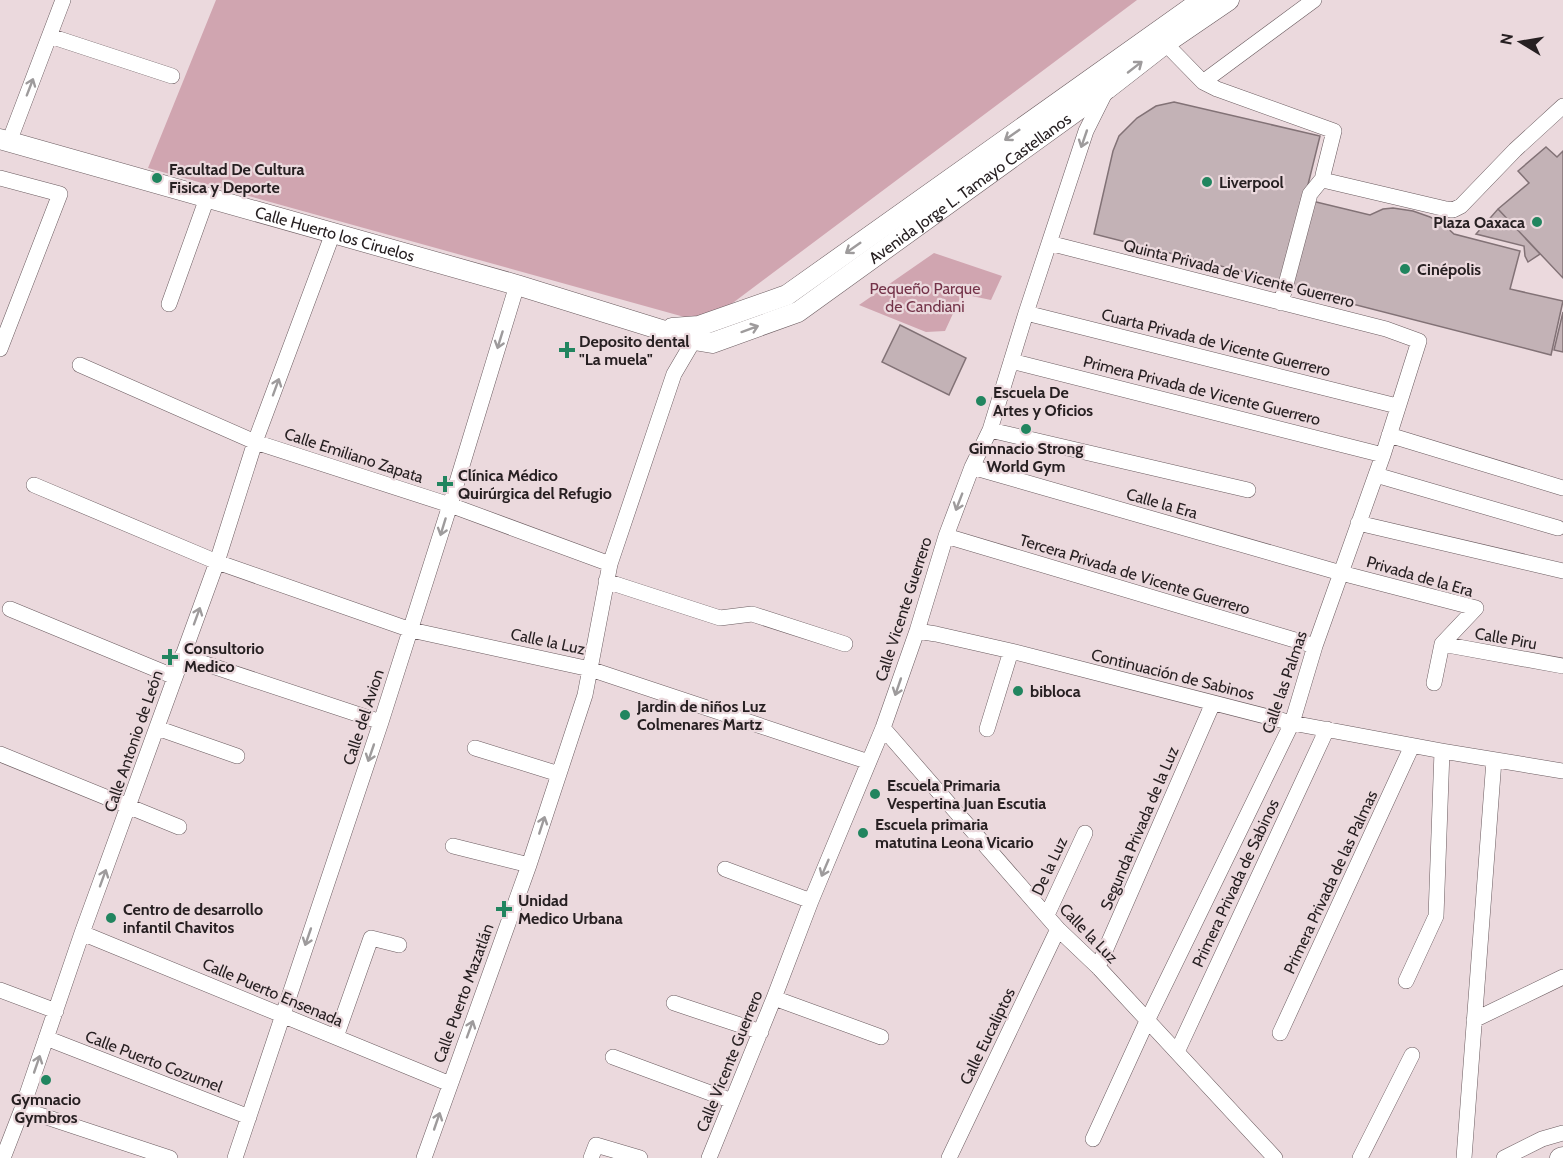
<svg xmlns="http://www.w3.org/2000/svg" width="1563" height="1158" viewBox="0 0 1563 1158" font-family="Cabin,sans-serif">
  <style>
    .green { fill: #d0a5b0 }
    .building { fill: #c3b2b6; stroke: #827276; stroke-width: 1.5 }
    .lines { fill: none; stroke-linecap: round; stroke-linejoin: round }
    .minor-casing { stroke: #6a5b5f; stroke-width: 16 }
    .major-casing { stroke: #6a5b5f; stroke-width: 21 }
    .minor { stroke: #fff; stroke-width: 15 }
    .major { stroke: #fff; stroke-width: 20 }
    .oneway { stroke: #9e9b9c }
    .poi-dot { fill: #21855f; stroke: #ebd9dd; stroke-width: 2 }
    .labels { text-anchor: middle; stroke-width: 4.5; stroke-linejoin: round; paint-order: stroke }
    .poi-label { font-size: 16px; font-weight: bold; fill: #272022; stroke: #ebd9dd; text-anchor: start }
    .street-label { font-size: 16px; fill: #272022; stroke: #ebd9dd }
    .park-label { font-size: 16px; fill: #743349; stroke: #ebd9dd }
  </style>
  <rect width="100%" height="100%" fill="#ebd9dd"/>
  <path class="green" d="M216 0H1137L706 323 148 168Z
    M934 253 1002 276 991 300 962 294 945 331 926 332 859 305Z"/>
  <path class="building" d="M1174 102 1320 136 1284 282 1094 234 1113 151 1119 136 1137 118 1156 106Z
    M1546 147 1557 157 1563 151V278L1498 209 1529 183 1518 171Z
    M1312 201 1370 215 1383 209 1393 208 1413 211 1430 217 1442 223 1454 234 1520 251 1510 289 1563 301 1551 355 1290 288Z
    M1498 209 1540 254 1528 262 1525 256 1524 246 1476 234Z
    M1563 312V352L1554 350Z
    M900 325 966 358 949 395 882 362Z"/>
  <g class="lines">
    <g class="minor-casing">
      <path id="minor" d="M50 36 172 76
        M1159 37 1203 82 1217 89 1334 131 1323 175V178L1327 181 1446 209 1453 210 1461 206 1515 150 1563 106
        M1203 82 1314 0
        M9 142 63 0
        M0 178 60 194 0 349
        M1049 243 1386 329 1419 341 1383 455 1315 646 1292 723 1147 1021 1093 1139
        M1281 303 1310 194 1323 178
        M169 304 207 198
        M1026 313 1397 406
        M1011 361 1383 455
        M80 365 255 442 450 505 610 564
        M990 430 1248 490
        M1389 435 1563 488
        M972 467 1341 573 1476 608 1442 644 1434 683
        M1376 475 1558 528
        M34 485 217 562 411 630 590 669 869 762
        M1358 523 1563 571
        M946 536 1315 646
        M606 581 720 618 752 614 845 644
        M10 609 175 677
        M917 631 936 634 1011 651 1292 723 1442 751 1563 771
        M1442 644 1563 666
        M182 656 381 722
        M157 728 237 756
        M883 728 1058 929 1098 967 1275 1158
        M987 729 1011 651
        M475 748 559 774
        M0 754 179 827
        M453 846 529 865
        M725 869 811 901
        M1047 915 1085 833
        M82 933 450 1084
        M1098 967 1213 703
        M1406 981 1436 916 1442 751
        M0 990 56 1011
        M774 998 881 1037
        M674 1003 761 1032
        M1474 1020 1563 977
        M1280 1033 1412 746
        M336 1037 371 938 399 945
        M46 1038 249 1117
        M1177 1052 1327 729
        M613 1057 732 1101
        M22 1109 170 1158
        M3 1158 22 1109 82 933 217 562 255 442 333 233
        M235 1158 381 722 450 505 517 285
        M424 1158 529 865 585 695 610 564 674 374 694 340 697 331
        M591 1158 596 1145 640 1158
        M709 1158 774 998 811 901 883 728 917 631 946 536 972 467 990 430 1026 313 1086 131 1106 91
        M949 1158 1058 929
        M1360 1158 1412 1055
        M1464 1158 1494 760
        M1504 1158 1542 1139 1563 1133"/>
    </g>
    <g class="major-casing">
      <g id="major">
        <path id="s1" d="M0 139 517 285 694 340 712 343 798 312 1107 89 1166 43 1229 0"/>
        <path d="M672 328 699 326 787 295 1202 0"/>
        <path d="M1560 1158 1563 1157"/>
      </g>
    </g>
    <use href="#minor" class="minor"/>
    <use href="#major" class="major"/>
  </g>
  <defs><path id="oneway-shaft" d="M-6 0H5M1.5-3L5.5 0L1.5 3" fill="none" stroke-width="1.6" stroke-linecap="round" stroke-linejoin="round" transform="scale(1.5)"/></defs>
  <g class="oneway">
    <use href="#oneway-shaft" transform="translate(1135 67) rotate(-38)"/>
    <use href="#oneway-shaft" transform="translate(30 87) rotate(-69)"/>
    <use href="#oneway-shaft" transform="translate(1012 135) rotate(145)"/>
    <use href="#oneway-shaft" transform="translate(1084 139) rotate(109)"/>
    <use href="#oneway-shaft" transform="translate(853 248) rotate(145)"/>
    <use href="#oneway-shaft" transform="translate(750 329) rotate(-20)"/>
    <use href="#oneway-shaft" transform="translate(500 340) rotate(107)"/>
    <use href="#oneway-shaft" transform="translate(276 387) rotate(-70)"/>
    <use href="#oneway-shaft" transform="translate(959 502) rotate(111)"/>
    <use href="#oneway-shaft" transform="translate(443 527) rotate(107)"/>
    <use href="#oneway-shaft" transform="translate(197 616) rotate(-70)"/>
    <use href="#oneway-shaft" transform="translate(898 687) rotate(109)"/>
    <use href="#oneway-shaft" transform="translate(371 753) rotate(109)"/>
    <use href="#oneway-shaft" transform="translate(542 825) rotate(-72)"/>
    <use href="#oneway-shaft" transform="translate(825 868) rotate(113)"/>
    <use href="#oneway-shaft" transform="translate(103 878) rotate(-70)"/>
    <use href="#oneway-shaft" transform="translate(308 937) rotate(109)"/>
    <use href="#oneway-shaft" transform="translate(470 1029) rotate(-70)"/>
    <use href="#oneway-shaft" transform="translate(37 1064) rotate(-71)"/>
    <use href="#oneway-shaft" transform="translate(437 1121) rotate(-71)"/>
  </g>
  <g class="poi-dot">
    <circle cx="157" cy="178" r="6"/>
    <circle cx="1207" cy="182" r="6"/>
    <circle cx="1537" cy="222" r="6"/>
    <circle cx="1405" cy="269" r="6"/>
    <path d="M564 341h6v6h6v6h-6v6h-6v-6h-6v-6h6z"/>
    <circle cx="981" cy="401" r="6"/>
    <circle cx="1026" cy="429" r="6"/>
    <path d="M442 475h6v6h6v6h-6v6h-6v-6h-6v-6h6z"/>
    <path d="M167 648h6v6h6v6h-6v6h-6v-6h-6v-6h6z"/>
    <circle cx="1018" cy="691" r="6"/>
    <circle cx="625" cy="715" r="6"/>
    <circle cx="875" cy="794" r="6"/>
    <circle cx="863" cy="833" r="6"/>
    <path d="M501 900h6v6h6v6h-6v6h-6v-6h-6v-6h6z"/>
    <circle cx="111" cy="918" r="6"/>
    <circle cx="46" cy="1080" r="6"/>
  </g>
  <g class="labels">
    <g class="poi-label">
      <text x="169" y="175">Facultad De Cultura<tspan x="169" dy="18">Fisica y Deporte</tspan></text>
      <text x="1219" y="188">Liverpool</text>
      <text x="1525" y="228" text-anchor="end">Plaza Oaxaca</text>
      <text x="1417" y="275">Cinépolis</text>
      <text x="579" y="347">Deposito dental<tspan x="579" dy="18">"La muela"</tspan></text>
      <text x="993" y="398">Escuela De<tspan x="993" dy="18">Artes y Oficios</tspan></text>
      <text x="1026" y="454" text-anchor="middle">Gimnacio Strong<tspan x="1026" dy="18">World Gym</tspan></text>
      <text x="458" y="481">Clínica Médico<tspan x="458" dy="18">Quirúrgica del Refugio</tspan></text>
      <text x="184" y="654">Consultorio<tspan x="184" dy="18">Medico</tspan></text>
      <text x="1030" y="697">bibloca</text>
      <text x="637" y="712">Jardin de niños Luz<tspan x="637" dy="18">Colmenares Martz</tspan></text>
      <text x="887" y="791">Escuela Primaria<tspan x="887" dy="18">Vespertina Juan Escutia</tspan></text>
      <text x="875" y="830">Escuela primaria<tspan x="875" dy="18">matutina Leona Vicario</tspan></text>
      <text x="518" y="906">Unidad<tspan x="518" dy="18">Medico Urbana</tspan></text>
      <text x="123" y="915">Centro de desarrollo<tspan x="123" dy="18">infantil Chavitos</tspan></text>
      <text x="46" y="1105" text-anchor="middle">Gymnacio<tspan x="46" dy="18">Gymbros</tspan></text>
    </g>
    <g class="street-label">
      <text dy="6" stroke="none"><textPath href="#s1" startOffset="1044">Avenida Jorge L. Tamayo Castellanos</textPath></text>
      <text dy="6" stroke="none"><textPath href="#s1" startOffset="348">Calle Huerto los Ciruelos</textPath></text>
      <text transform="translate(1239 273) rotate(14)" y="6">Quinta Privada de Vicente Guerrero</text>
      <text transform="translate(1216 342) rotate(14)" y="6">Cuarta Privada de Vicente Guerrero</text>
      <text transform="translate(1202 390) rotate(14)" y="6">Primera Privada de Vicente Guerrero</text>
      <text transform="translate(354 455) rotate(18)" y="6">Calle Emiliano Zapata</text>
      <text transform="translate(1162 503) rotate(16)" y="6">Calle la Era</text>
      <text transform="translate(1135 574) rotate(17)" y="6">Tercera Privada de Vicente Guerrero</text>
      <text transform="translate(1420 576) rotate(16)" y="6">Privada de la Era</text>
      <text transform="translate(903 609) rotate(-72)" y="6">Calle Vicente Guerrero</text>
      <text transform="translate(1506 638) rotate(10)" y="6">Calle Piru</text>
      <text transform="translate(548 641) rotate(12)" y="6">Calle la Luz</text>
      <text transform="translate(1173 674) rotate(14)" y="6">Continuación de Sabinos</text>
      <text transform="translate(1284 682) rotate(-71)" y="6">Calle las Palmas</text>
      <text transform="translate(363 717) rotate(-72)" y="6">Calle del Avion</text>
      <text transform="translate(133 741) rotate(-71)" y="6">Calle Antonio de León</text>
      <text transform="translate(1139 828) rotate(-67)" y="6">Segunda Privada de la Luz</text>
      <text transform="translate(1049 866) rotate(-65)" y="6">De la Luz</text>
      <text transform="translate(1330 882) rotate(-65)" y="6">Primera Privada de las Palmas</text>
      <text transform="translate(1235 883) rotate(-65)" y="6">Primera Privada de Sabinos</text>
      <text transform="translate(1089 933) rotate(46)" y="6">Calle la Luz</text>
      <text transform="translate(273 992) rotate(23)" y="6">Calle Puerto Ensenada</text>
      <text transform="translate(463 993) rotate(-70)" y="6">Calle Puerto Mazatlán</text>
      <text transform="translate(987 1036) rotate(-64)" y="6">Calle Eucaliptos</text>
      <text transform="translate(154 1061) rotate(21)" y="6">Calle Puerto Cozumel</text>
      <text transform="translate(729 1061) rotate(-68)" y="6">Calle Vicente Guerrero</text>
    </g>
    <g class="park-label">
      <text x="925" y="294">Pequeño Parque<tspan x="925" dy="18">de Candiani</tspan></text>
    </g>
  </g>
  <g transform="translate(1521 42) rotate(281)" stroke="#ebd9dd" stroke-width="4.5" paint-order="stroke">
  <path d="M0-4.5L10 22L0 15L-10 22Z" fill="#272022"/>
  <text y="-9" font-size="16" font-weight="bold" text-anchor="middle" fill="#272022">N</text>
  </g>
</svg>
